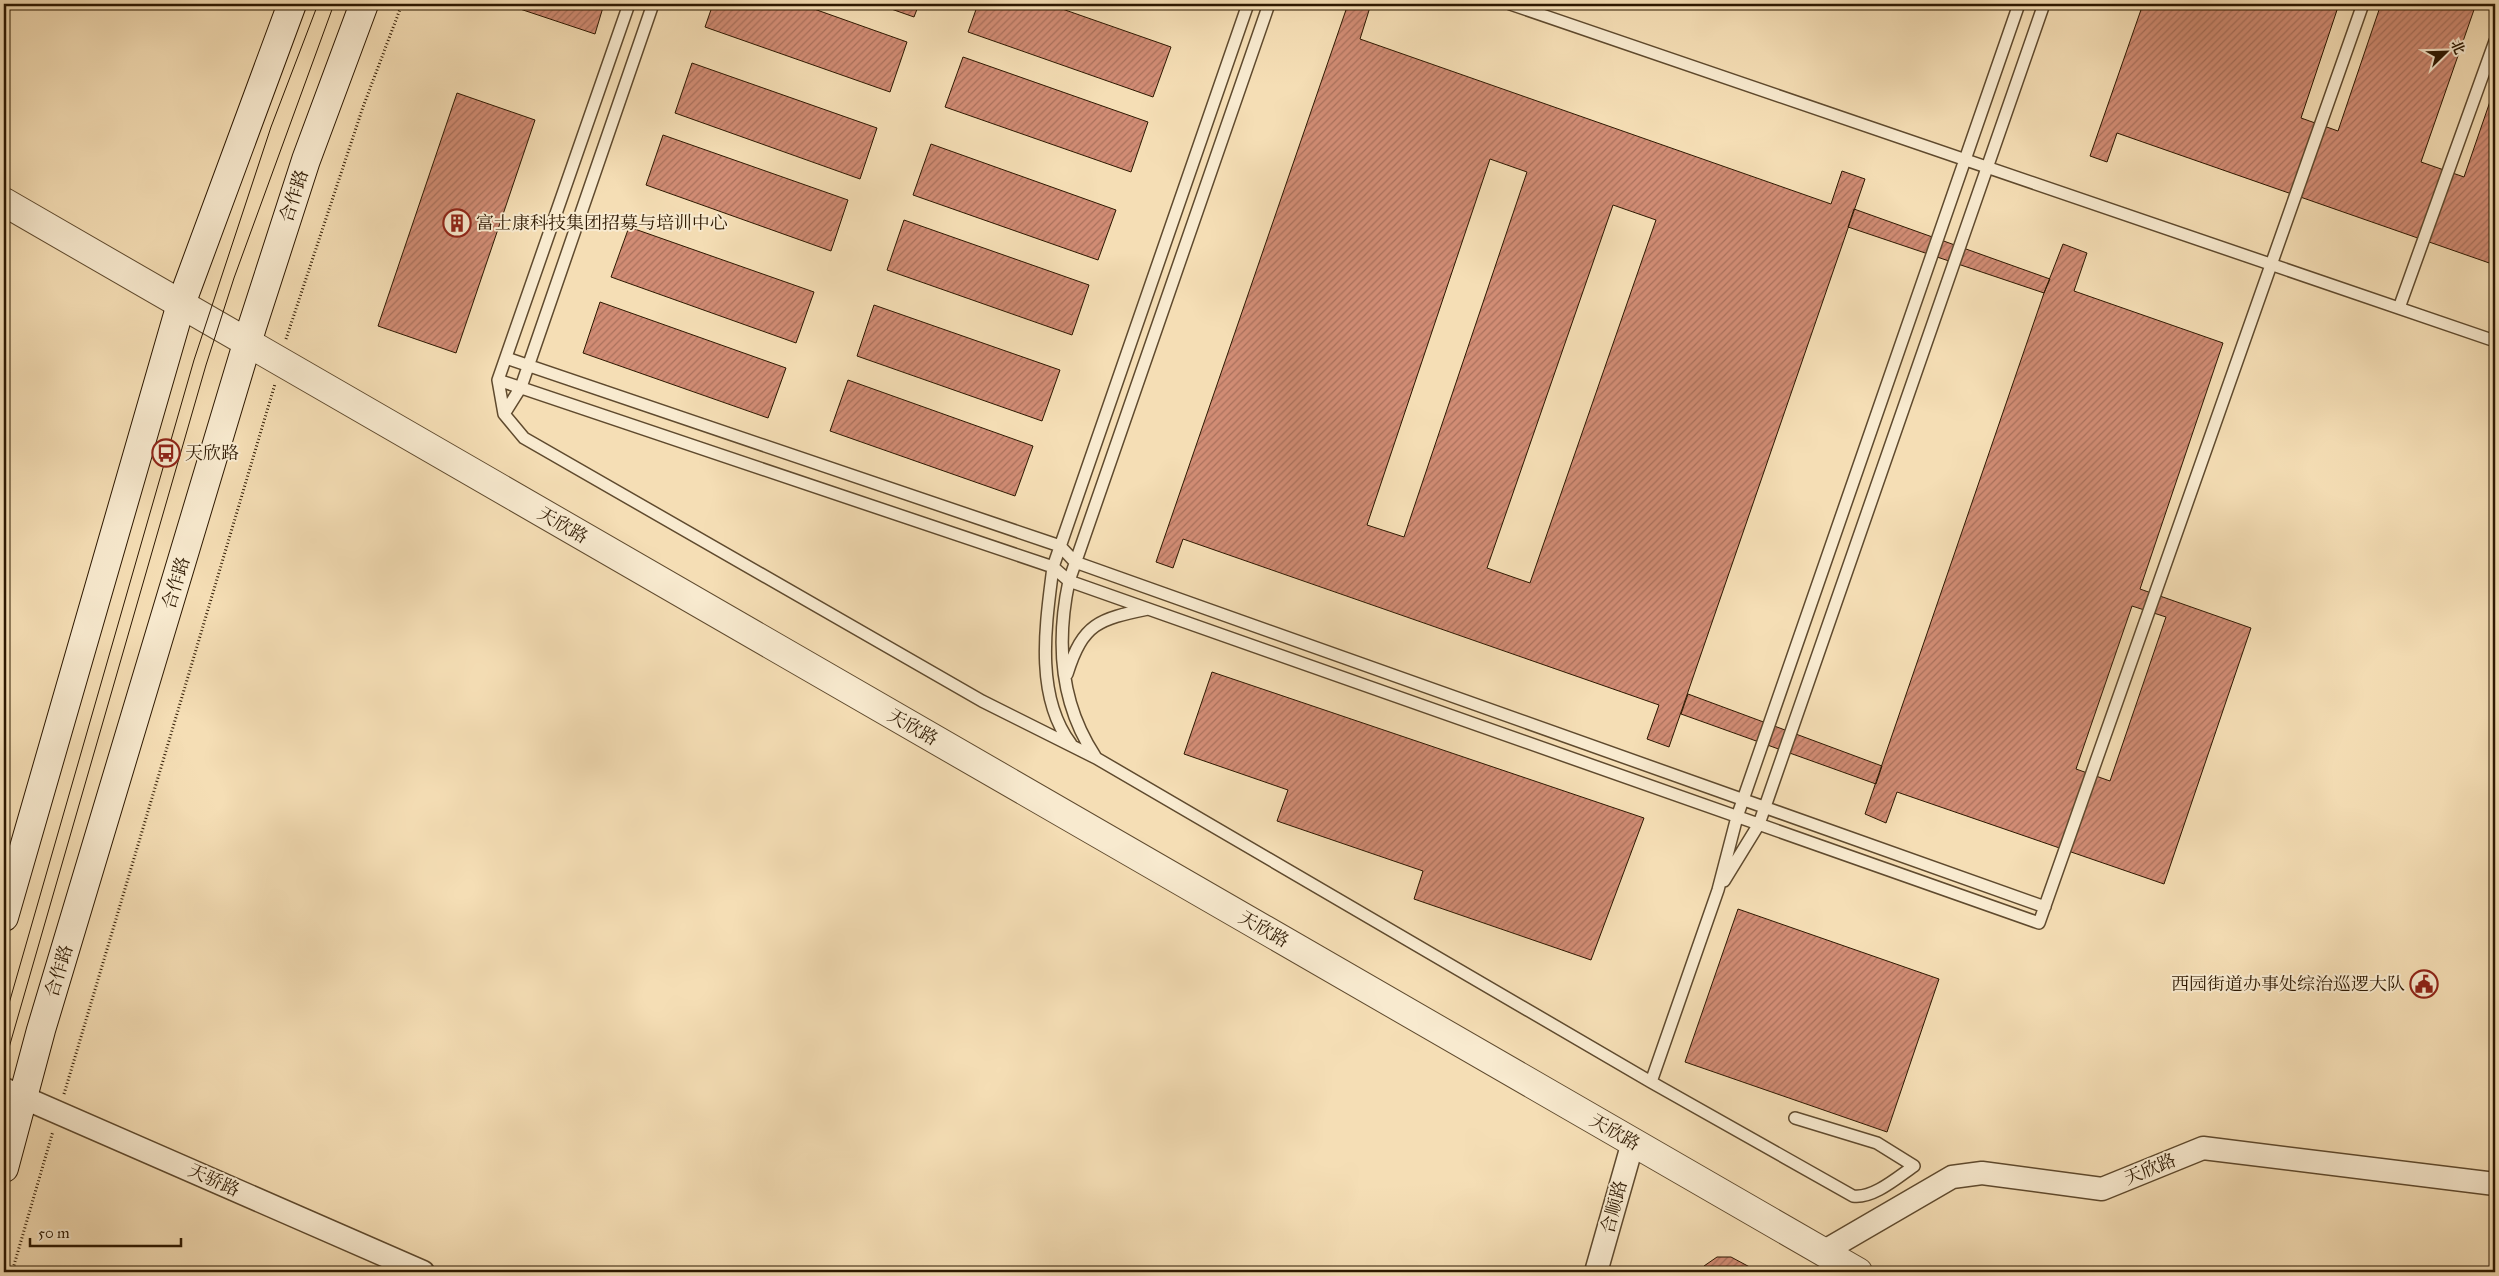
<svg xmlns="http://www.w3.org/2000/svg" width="2499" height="1276" viewBox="0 0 2499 1276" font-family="'IM FELL Great Primer','Noto Serif SC',serif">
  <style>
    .building { fill: url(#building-hatch); stroke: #2d1801; fill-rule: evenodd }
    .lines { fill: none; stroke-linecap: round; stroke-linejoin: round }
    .service-casing { stroke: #5f4a2e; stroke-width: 14 }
    .minor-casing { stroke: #5f4a2e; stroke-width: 25 }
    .tertiary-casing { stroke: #5f4a2e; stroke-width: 30 }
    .secondary-casing { stroke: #2d1801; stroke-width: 30 }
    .path { stroke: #2d1801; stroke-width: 3; stroke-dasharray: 1 2.5; stroke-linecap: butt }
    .service { stroke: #f8eacf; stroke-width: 11 }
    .minor { stroke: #f8eacf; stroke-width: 22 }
    .tertiary { stroke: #f8eacf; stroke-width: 28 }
    .secondary { stroke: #f8eacf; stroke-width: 28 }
    .tram { stroke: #2d1801; stroke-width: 1 }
    .labels { text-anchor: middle; stroke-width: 4; stroke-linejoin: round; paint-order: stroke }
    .street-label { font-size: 18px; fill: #2d1801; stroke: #f8eacf }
    .poi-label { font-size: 18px; fill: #2d1801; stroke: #f8eacf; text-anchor: start }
  </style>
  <defs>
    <pattern id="building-hatch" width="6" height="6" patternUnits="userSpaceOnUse" patternTransform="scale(1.25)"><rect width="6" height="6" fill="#d18c74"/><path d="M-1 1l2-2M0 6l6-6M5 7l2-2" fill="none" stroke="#aa715d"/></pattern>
  </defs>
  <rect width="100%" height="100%" fill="#f5deb5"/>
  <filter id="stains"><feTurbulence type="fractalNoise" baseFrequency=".004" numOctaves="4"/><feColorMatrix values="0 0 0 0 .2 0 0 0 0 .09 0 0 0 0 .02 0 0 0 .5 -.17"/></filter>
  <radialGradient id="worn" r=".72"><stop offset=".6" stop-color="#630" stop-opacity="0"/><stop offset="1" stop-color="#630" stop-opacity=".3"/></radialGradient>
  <path class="building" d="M505 4H604L595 34Z
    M713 4H800L907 42 890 92 705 27Z
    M877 4H919L914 17Z
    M978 4H1048L1171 47 1153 97 968 32Z
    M1171 4H1187L1185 9Z
    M1348 4H1371L1360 39 1831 204 1842 171 1865 179 1669 747 1647 739 1659 705 1183 539 1173 568 1156 562ZM1490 159 1527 172 1404 537 1367 525ZM1613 205 1656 220 1530 583 1487 568Z
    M2143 4H2339L2301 118 2338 131 2381 4H2476L2421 162 2464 177 2495 87V265L2117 133 2107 162 2090 156Z
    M963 57 1148 122 1131 172 945 107Z
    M692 63 877 128 860 179 675 113Z
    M457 93 535 120 456 353 378 326Z
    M663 135 848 200 831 251 646 185Z
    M931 144 1116 210 1098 260 913 195Z
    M1854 209 2050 279 2044 293 1848 227Z
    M904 220 1089 285 1072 335 887 270Z
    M629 227 814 292 796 343 611 277Z
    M2063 244 2087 253 2074 291 2223 343 2140 589 2251 628 2164 884 1897 792 1886 823 1865 814 2044 293ZM2132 606 2166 617 2110 781 2076 769Z
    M600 302 786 368 768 418 583 353Z
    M874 305 1060 370 1042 421 857 356Z
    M848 380 1033 446 1015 496 830 431Z
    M1212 672 1644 818 1591 960 1414 899 1423 871 1277 821 1288 790 1184 754Z
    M1688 694 1882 766 1876 784 1681 714Z
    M1738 909 1939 979 1887 1132 1685 1062Z
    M1717 1257H1731L1759 1272H1702L1704 1266Z"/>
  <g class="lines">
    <g class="service-casing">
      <path id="service" d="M629 4 498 380 504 414 524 438 982 701 1096 758 1651 1082 1853 1196C1873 1199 1898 1177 1914 1166L1877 1143 1795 1118
        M1510 4 2495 341
        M2399 308 2495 41
        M506 358 1060 546 1075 562 2045 907
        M498 380 1053 567 1069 581 2039 923 2363 4
        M504 414 521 387 653 4
        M1067 674C1083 623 1099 619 1148 609
        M1071 744C1034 695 1046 623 1053 567L1248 4
        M1095 756C1060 703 1056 642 1069 581L1269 4
        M1724 881 1759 824 2044 4
        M1651 1082 1718 890 1737 817 2019 4"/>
    </g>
    <g class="minor-casing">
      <path id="minor" d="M4 1089 423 1272
        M1823 1252 1952 1177 1982 1173 2102 1189 2203 1148 2495 1184
        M1596 1272 1633 1142"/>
    </g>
    <g class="tertiary-casing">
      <path id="tertiary" d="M4 202 1858 1272"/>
    </g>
    <g class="secondary-casing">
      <path id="secondary" d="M4 917 181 304 292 4
        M4 1168 41 1030 252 327 306 160 364 4"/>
    </g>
    <path class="path" d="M286 339 363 107 402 4
      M64 1094 275 384
      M12 1272 53 1131"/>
    <use href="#service" class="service"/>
    <use href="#minor" class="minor"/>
    <use href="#tertiary" class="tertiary"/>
    <use href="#secondary" class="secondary"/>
    <path class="tram" d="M4 1021 194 360 271 127 318 4
      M4 1065 206 365 234 278 334 4"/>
  </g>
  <defs>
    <g id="building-ring" transform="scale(1.4375)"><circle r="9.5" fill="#f8eacf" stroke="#8f2418" stroke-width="1.5"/><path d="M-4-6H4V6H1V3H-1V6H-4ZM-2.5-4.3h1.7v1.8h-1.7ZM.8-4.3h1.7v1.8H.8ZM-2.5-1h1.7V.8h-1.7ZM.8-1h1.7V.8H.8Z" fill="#8f2418"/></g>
    <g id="bus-ring" transform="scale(1.4375)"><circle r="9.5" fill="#f8eacf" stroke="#8f2418" stroke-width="1.5"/><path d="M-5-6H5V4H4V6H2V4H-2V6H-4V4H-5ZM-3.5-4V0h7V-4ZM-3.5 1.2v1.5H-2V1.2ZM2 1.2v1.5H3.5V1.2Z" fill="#8f2418"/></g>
    <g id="civic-ring" transform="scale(1.4375)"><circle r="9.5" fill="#f8eacf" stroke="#8f2418" stroke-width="1.5"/><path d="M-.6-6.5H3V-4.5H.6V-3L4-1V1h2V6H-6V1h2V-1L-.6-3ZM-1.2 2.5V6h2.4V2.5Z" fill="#8f2418"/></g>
  </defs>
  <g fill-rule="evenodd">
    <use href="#building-ring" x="457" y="223"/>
    <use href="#bus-ring" x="166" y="453"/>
    <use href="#civic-ring" x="2424" y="984"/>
  </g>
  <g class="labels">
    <g class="street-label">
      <text transform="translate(294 196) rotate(-72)" y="6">合作路</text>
      <text transform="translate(563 525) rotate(30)" y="6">天欣路</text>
      <text transform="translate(176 583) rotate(-73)" y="6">合作路</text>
      <text transform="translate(913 727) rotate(30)" y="6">天欣路</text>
      <text transform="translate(1264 929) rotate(30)" y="6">天欣路</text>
      <text transform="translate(59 971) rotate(-73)" y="6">合作路</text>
      <text transform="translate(1615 1132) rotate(30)" y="6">天欣路</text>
      <text transform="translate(2150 1169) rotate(-22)" y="6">天欣路</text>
      <text transform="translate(214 1180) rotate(24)" y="6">天骄路</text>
      <text transform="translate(1614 1207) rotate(-75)" y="6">合顺路</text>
    </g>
    <g class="poi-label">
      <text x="476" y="229">富士康科技集团招募与培训中心</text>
      <text x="185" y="459">天欣路</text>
      <text x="2405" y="990" text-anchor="end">西园街道办事处综治巡逻大队</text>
    </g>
  </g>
  <rect width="2499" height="1276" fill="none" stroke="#f5deb5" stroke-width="20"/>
  <rect x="5" y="5" width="2489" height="1266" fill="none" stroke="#2d1801" stroke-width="2.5"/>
  <rect x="10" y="10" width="2479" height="1256" fill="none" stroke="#2d1801"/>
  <g transform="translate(2446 52) rotate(67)" stroke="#f8eacf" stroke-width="4" paint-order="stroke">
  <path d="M0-4L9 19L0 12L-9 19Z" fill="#2d1801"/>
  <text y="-8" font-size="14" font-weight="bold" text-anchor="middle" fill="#2d1801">北</text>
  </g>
  <path d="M30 1238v8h151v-8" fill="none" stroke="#2d1801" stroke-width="2.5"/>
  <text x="38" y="1238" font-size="15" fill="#2d1801" stroke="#f8eacf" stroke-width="4" paint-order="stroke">50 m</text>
  <rect width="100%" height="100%" filter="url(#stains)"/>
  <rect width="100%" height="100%" fill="url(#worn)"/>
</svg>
